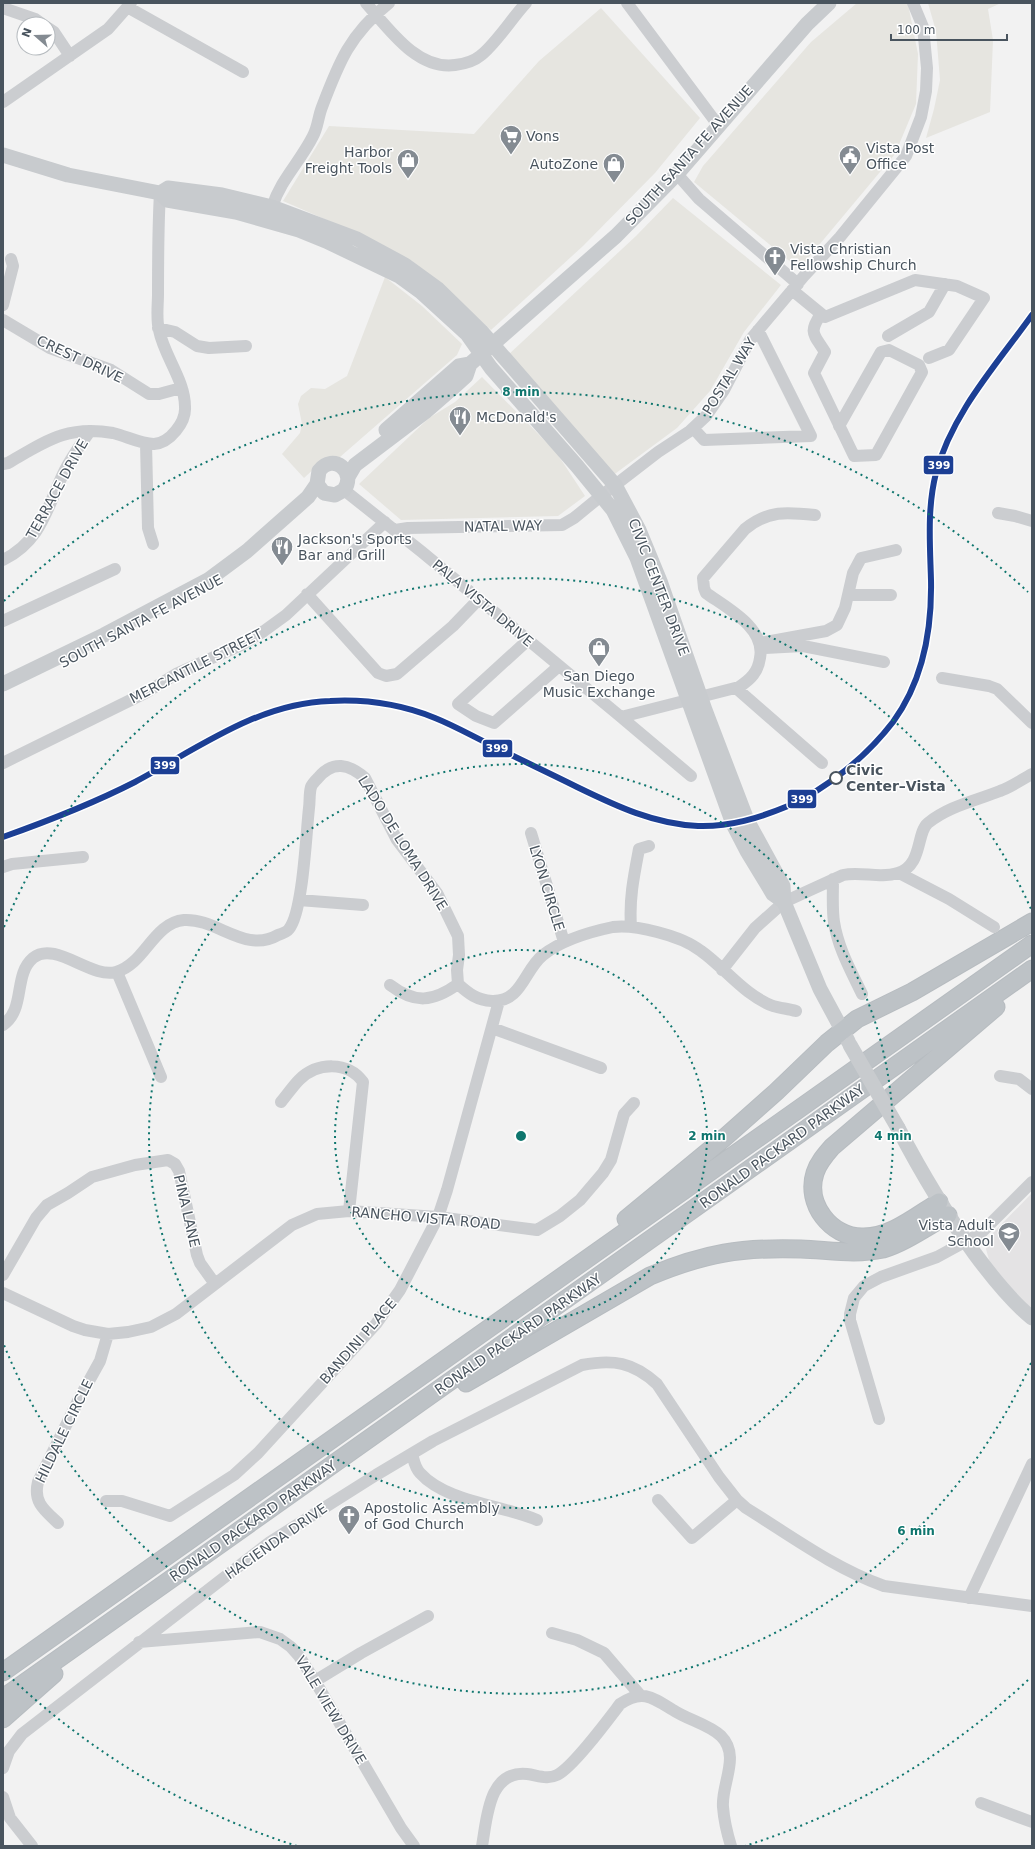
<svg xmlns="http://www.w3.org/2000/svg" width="1035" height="1849" viewBox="0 0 1035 1849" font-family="'DejaVu Sans',sans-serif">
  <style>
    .commercial { fill: #e6e5e0 }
    .education { fill: #e4e3e4 }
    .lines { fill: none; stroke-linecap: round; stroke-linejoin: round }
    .highway-casing { stroke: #b7bcc0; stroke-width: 19 }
    .minor { stroke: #cbcdd0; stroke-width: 12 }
    .major { stroke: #c8cbce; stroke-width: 15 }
    .highway { stroke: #bdc2c6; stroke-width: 17 }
    .major-bridge { stroke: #c8cbce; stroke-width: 15 }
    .rail-1-casing { stroke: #fff; stroke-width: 9 }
    .rail-1 { stroke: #1c3f94; stroke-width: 6 }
    .ring { fill: none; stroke: #0f766e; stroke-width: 2; stroke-dasharray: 2 4 }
    .stop-dot { fill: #fff; stroke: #49545e; stroke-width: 2 }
    .labels { text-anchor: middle; stroke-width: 3; stroke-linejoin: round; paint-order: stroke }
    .poi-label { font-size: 14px; fill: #49545e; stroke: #fff; text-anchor: start }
    .street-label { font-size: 14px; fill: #49545e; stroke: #fff }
    .stop-label { font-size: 14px; font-weight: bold; fill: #49545e; stroke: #fff; text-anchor: start }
    .centre { fill: #0f766e; stroke: #fff; stroke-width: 2 }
    .ring-label { font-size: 12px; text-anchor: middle; font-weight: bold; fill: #0f766e; stroke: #fff; stroke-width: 3; stroke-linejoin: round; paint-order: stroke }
    .line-badge { stroke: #fff; stroke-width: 1.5 }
    .badge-label { font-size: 11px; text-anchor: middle; font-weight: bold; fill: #fff }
  </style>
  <rect width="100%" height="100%" fill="#f2f2f2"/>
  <path class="commercial" d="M857 3H907L908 4 918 54 916 104 895 154 799 269 694 182 703 166 811 42Z
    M928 3H1001L988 9 993 40 990 112 926 138 934 109 940 80 936 31Z
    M601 8 700 118 655 173 583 246 491 330 412 261 338 225 283 201 329 126 474 134 539 61Z
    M673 198 781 285 744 332 710 391 677 428 612 476 508 355 636 236Z
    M385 277 422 306 462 344 457 355 340 457 334 458 318 465 304 478 282 454 300 433 302 424 298 404 301 396 311 388 325 389 347 376Z
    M482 377 556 452 585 496 558 516 401 520 359 484 429 418 455 402Z"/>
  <path class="education" d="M1032 1193V1309L991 1267 986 1249 991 1235Z"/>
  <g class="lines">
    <g class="highway-casing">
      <path id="highway" d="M939 1202C916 1216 890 1238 862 1237 831 1237 805 1204 815 1173 818 1163 825 1155 832 1147L996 1007
        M626 1219 723 1139 776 1092 827 1043 857 1019 912 992 1032 922
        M466 1383 650 1276C705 1253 742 1247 801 1249 829 1250 856 1255 883 1249 904 1243 928 1226 948 1215
        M3 1672 1032 944
        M3 1698 1032 969
        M3 1719 54 1674"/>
    </g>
    <path class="minor" d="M366 3C389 29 417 70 455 65 463 64 473 62 480 56 495 45 512 18 526 3
      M627 3 718 125
      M3 8 35 19 42 24
      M129 8 243 72
      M48 28 54 32 70 56
      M3 102 108 29 131 3
      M677 174 699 199 798 284
      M272 207C281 179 300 162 313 136 318 127 318 117 322 107 339 62 350 34 389 3
      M792 290 825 317 915 280 957 286 984 298 949 350 929 358
      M3 305 13 266 11 259
      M821 314C808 333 814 334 825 352L814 373 854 456 876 455 922 372 919 365 889 350 881 352 839 426
      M3 320 50 348 111 370 149 394H159L181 388
      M158 328 175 332 197 346 209 348 246 346
      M888 336 929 312 945 284
      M693 428 704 440 811 436 758 330
      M146 443 148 528 153 544
      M3 464 8 463C46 441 67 425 113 433 126 436 141 444 154 444 170 443 186 422 185 407 185 380 164 356 159 330 156 319 158 305 158 294 158 260 158 227 160 193
      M344 490 422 552 621 717 739 687C751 679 758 672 760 658 766 628 727 608 706 593L704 588 703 578 745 529C768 510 787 512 815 515
      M998 513 1015 516 1032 521
      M395 530 408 528 562 525 574 518 601 496 658 452 690 431 706 416 724 390 750 340 804 276 840 237 906 156 921 117 926 91 927 68 923 27 913 3
      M3 560C43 540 47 506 65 470 72 456 81 444 90 431
      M307 594 378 673 386 676 397 674 453 626 479 599
      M848 595H891
      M3 621 115 569
      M528 640 458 704 476 716 494 723 559 666
      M760 643 826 631 837 625 845 608 853 573 861 558 896 550
      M765 648 803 646 884 662
      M942 678 989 686 997 689 1032 723
      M736 688 822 763
      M621 717 691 776
      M3 763 147 692 176 674 241 645 264 631 286 615 385 522
      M531 833 564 942
      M3 867 12 864 83 857
      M899 873 949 899 994 927
      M833 879C833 893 832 909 834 922 838 948 851 971 862 994
      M299 900 363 905
      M631 926C629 899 634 875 639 849L649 846
      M722 970 755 928 784 902 843 875C861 871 880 879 898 873 923 865 916 833 928 823 949 806 975 801 1000 791 1011 787 1021 780 1032 774
      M117 972 161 1077
      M390 985C415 1004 433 1002 458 984
      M3 1025C26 1009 13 975 33 958 55 940 91 979 116 972 145 964 153 923 184 920 217 918 245 954 278 935 281 934 287 932 289 929 303 912 306 834 309 808 310 802 309 794 311 787 312 784 316 780 318 778 333 760 349 764 365 778L397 840 437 893 458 936 459 955 457 970 458 984C469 994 477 1000 492 1001 522 1002 524 970 543 955 562 940 589 932 613 927 628 925 642 928 657 932 673 936 688 941 701 951 725 968 744 995 773 1006 780 1008 789 1009 796 1011
      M492 1028 601 1068
      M1000 1076 1019 1079 1032 1089
      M281 1102C287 1095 293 1086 299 1080 317 1062 348 1061 363 1082L349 1211
      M3 1275 36 1218 47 1205 68 1193 92 1177 135 1165 168 1160 175 1164 179 1171 197 1255 200 1263 215 1284
      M3 1293 73 1326 85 1330 108 1334 128 1332 151 1327 176 1314 292 1225 317 1214 349 1211 438 1217 537 1230 560 1216 580 1200 603 1173 611 1160 624 1114 634 1103
      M879 1419 850 1320V1314L854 1298 864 1286 881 1277 937 1257 981 1233 1032 1182
      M412 1454C414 1461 415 1468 420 1473 446 1502 502 1505 537 1520
      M658 1500 692 1538 737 1500
      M106 1501H122L170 1516 234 1475 258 1453 376 1324 400 1290 438 1217 447 1190 499 1001
      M58 1523C44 1510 33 1502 38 1482L79 1399 100 1361 108 1334
      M969 1598 1032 1464
      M552 1633 577 1640 604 1653 640 1695
      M139 1642 260 1632 280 1639 291 1647 299 1656 315 1681 401 1828 414 1846
      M315 1681 361 1653 428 1616
      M3 1768 9 1751 22 1734 270 1542 376 1475 433 1441 582 1365C613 1359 633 1362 657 1384L719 1477 737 1500 746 1508C791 1536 834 1568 884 1586L1032 1606
      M3 1797 10 1818 32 1846
      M981 1803 1032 1822
      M482 1846C487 1819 488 1770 527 1774 537 1775 547 1780 557 1775 573 1767 607 1721 620 1704 642 1689 652 1697 673 1710 688 1720 708 1724 721 1736 741 1756 721 1784 723 1807 724 1820 727 1833 731 1846"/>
    <path class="major" d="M3 155 68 175 160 193 167 200 236 212 299 230 326 241 399 276 421 292 467 334 491 368 577 466 613 510 637 558 733 824 747 851 773 894 784 902
      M160 193 168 188 222 195 272 207 357 239 405 265 438 289 481 331 615 485 639 530 660 581 705 710 747 820 783 886 784 902 820 989 848 1041
      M386 430 459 366 470 364
      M348 477 355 465 425 412 456 385 466 376 470 364 616 236 677 174 807 24 829 3
      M3 684 104 635 208 580 247 551 308 497 317 484 319 471C333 452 357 472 344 490L335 495 324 493 317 484
      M898 1128C921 1172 946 1214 975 1254 992 1277 1010 1300 1032 1318"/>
    <use href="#highway" class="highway"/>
    <path class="major-bridge" d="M850 1045 898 1128"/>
    <g class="rail-1-casing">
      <path id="rail-1" d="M3 837C48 821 92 804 135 782 197 749 258 703 330 701 366 699 403 705 435 718 455 726 474 737 493 746 521 760 549 773 577 787 616 806 654 824 698 826 730 827 759 818 788 806 828 788 866 757 893 722 923 681 932 630 931 580 930 544 927 508 936 473 952 413 997 364 1032 315"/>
    </g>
    <use href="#rail-1" class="rail-1"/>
  </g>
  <g class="ring">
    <circle cx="521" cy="1136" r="186"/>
    <circle cx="521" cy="1136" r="372"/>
    <path d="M1031 1363A558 558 0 0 1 4 1345M4 927A558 558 0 0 1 1031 909"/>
    <path d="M1028 1680A744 744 0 0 1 745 1846M297 1846A744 744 0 0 1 4 1671M4 601A744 744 0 0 1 1028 592"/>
  </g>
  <defs>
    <g id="supermarket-pin" transform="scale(1.15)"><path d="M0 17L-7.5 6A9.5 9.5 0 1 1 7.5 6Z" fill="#848b92" stroke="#fff"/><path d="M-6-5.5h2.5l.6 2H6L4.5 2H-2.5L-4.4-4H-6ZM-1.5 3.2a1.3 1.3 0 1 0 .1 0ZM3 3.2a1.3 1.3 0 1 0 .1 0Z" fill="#fff"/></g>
    <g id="civic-pin" transform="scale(1.15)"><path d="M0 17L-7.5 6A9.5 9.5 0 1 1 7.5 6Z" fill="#848b92" stroke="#fff"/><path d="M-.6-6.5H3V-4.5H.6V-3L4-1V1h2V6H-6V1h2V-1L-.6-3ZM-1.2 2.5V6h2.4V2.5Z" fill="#fff"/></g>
    <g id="shop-pin" transform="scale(1.15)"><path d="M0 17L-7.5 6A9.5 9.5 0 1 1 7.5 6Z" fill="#848b92" stroke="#fff"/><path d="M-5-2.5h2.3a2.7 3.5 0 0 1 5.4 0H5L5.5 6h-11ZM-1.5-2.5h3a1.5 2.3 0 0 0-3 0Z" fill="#fff"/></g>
    <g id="church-pin" transform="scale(1.15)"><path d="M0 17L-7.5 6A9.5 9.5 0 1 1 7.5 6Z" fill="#848b92" stroke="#fff"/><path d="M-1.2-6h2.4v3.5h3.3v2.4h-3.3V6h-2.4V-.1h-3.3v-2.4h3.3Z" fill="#fff"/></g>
    <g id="restaurant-pin" transform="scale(1.15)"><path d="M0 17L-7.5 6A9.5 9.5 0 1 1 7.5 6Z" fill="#848b92" stroke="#fff"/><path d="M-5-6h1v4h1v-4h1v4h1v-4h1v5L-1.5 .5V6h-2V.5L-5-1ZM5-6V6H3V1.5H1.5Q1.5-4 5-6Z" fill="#fff"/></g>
    <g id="school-pin" transform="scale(1.15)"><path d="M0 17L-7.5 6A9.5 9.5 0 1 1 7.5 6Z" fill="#848b92" stroke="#fff"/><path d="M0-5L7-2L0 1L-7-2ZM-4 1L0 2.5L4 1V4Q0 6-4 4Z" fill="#fff"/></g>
  </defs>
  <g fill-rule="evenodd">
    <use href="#supermarket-pin" x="511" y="136"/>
    <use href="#civic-pin" x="850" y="156"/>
    <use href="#shop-pin" x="408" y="160"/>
    <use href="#shop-pin" x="614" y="164"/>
    <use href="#church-pin" x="775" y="257"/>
    <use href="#restaurant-pin" x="460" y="417"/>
    <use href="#restaurant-pin" x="282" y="547"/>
    <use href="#shop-pin" x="599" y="648"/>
    <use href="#school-pin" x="1009" y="1233"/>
    <use href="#church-pin" x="349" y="1516"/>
  </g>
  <circle class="stop-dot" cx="836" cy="778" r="6"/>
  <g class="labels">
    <g class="poi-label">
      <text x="526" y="141">Vons</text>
      <text x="866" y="153">Vista Post<tspan x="866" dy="16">Office</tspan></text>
      <text x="392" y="157" text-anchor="end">Harbor<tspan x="392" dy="16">Freight Tools</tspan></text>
      <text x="598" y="169" text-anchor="end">AutoZone</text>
      <text x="790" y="254">Vista Christian<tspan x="790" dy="16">Fellowship Church</tspan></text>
      <text x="476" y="422">McDonald's</text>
      <text x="298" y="544">Jackson's Sports<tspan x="298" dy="16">Bar and Grill</tspan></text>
      <text x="599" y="681" text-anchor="middle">San Diego<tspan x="599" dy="16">Music Exchange</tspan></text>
      <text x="994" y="1230" text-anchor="end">Vista Adult<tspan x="994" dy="16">School</tspan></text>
      <text x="364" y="1513">Apostolic Assembly<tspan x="364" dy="16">of God Church</tspan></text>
    </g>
    <g class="street-label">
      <text transform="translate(689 155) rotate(-48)" y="5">SOUTH SANTA FE AVENUE</text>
      <text transform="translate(80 359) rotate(25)" y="5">CREST DRIVE</text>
      <text transform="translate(729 376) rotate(-58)" y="5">POSTAL WAY</text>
      <text transform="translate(57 489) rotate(-61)" y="5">TERRACE DRIVE</text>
      <text transform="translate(503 526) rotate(-1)" y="5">NATAL WAY</text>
      <text transform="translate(659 587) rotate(69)" y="5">CIVIC CENTER DRIVE</text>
      <text transform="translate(483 603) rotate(40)" y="5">PALA VISTA DRIVE</text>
      <text transform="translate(141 621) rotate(-28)" y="5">SOUTH SANTA FE AVENUE</text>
      <text transform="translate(196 666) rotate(-27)" y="5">MERCANTILE STREET</text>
      <text transform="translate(403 843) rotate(58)" y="5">LADO DE LOMA DRIVE</text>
      <text transform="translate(547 888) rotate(73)" y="5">LYON CIRCLE</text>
      <text transform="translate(782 1146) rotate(-36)" y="5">RONALD PACKARD PARKWAY</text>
      <text transform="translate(187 1211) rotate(77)" y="5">PINA LANE</text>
      <text transform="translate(426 1218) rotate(5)" y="5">RANCHO VISTA ROAD</text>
      <text transform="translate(518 1334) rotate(-35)" y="5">RONALD PACKARD PARKWAY</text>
      <text transform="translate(358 1341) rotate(-49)" y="5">BANDINI PLACE</text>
      <text transform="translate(64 1431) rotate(-64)" y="5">HILDALE CIRCLE</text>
      <text transform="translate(253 1521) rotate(-35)" y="5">RONALD PACKARD PARKWAY</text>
      <text transform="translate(276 1541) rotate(-35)" y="5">HACIENDA DRIVE</text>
      <text transform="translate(331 1710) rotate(59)" y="5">VALE VIEW DRIVE</text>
    </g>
    <g class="stop-label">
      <text x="846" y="775">Civic<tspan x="846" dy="16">Center–Vista</tspan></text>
    </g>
  </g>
  <circle cx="521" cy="1136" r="6" class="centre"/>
  <g class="ring-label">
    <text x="521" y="396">8 min</text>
    <text x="707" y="1140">2 min</text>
    <text x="893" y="1140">4 min</text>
    <text x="916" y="1535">6 min</text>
  </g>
  <g class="line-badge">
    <rect x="923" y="455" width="31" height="20" rx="4" fill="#1c3f94"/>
    <rect x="482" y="739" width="31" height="19" rx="4" fill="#1c3f94"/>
    <rect x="150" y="756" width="30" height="19" rx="4" fill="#1c3f94"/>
    <rect x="787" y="789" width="30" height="20" rx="4" fill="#1c3f94"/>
  </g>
  <g class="badge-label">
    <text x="939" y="469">399</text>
    <text x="497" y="752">399</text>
    <text x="165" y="769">399</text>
    <text x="802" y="803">399</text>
  </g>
  <rect width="1035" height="1849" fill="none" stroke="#49545e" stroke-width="8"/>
  <g transform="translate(36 36) rotate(290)"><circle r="19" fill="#ffffff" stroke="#b6bbbf"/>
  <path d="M0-3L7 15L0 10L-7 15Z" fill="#848b92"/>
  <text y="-6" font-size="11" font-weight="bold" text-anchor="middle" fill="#49545e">N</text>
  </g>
  <path d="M891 34v6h116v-6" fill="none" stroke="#49545e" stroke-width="2"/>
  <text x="897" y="34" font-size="12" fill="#49545e" stroke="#ffffff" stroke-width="3" paint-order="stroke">100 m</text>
</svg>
